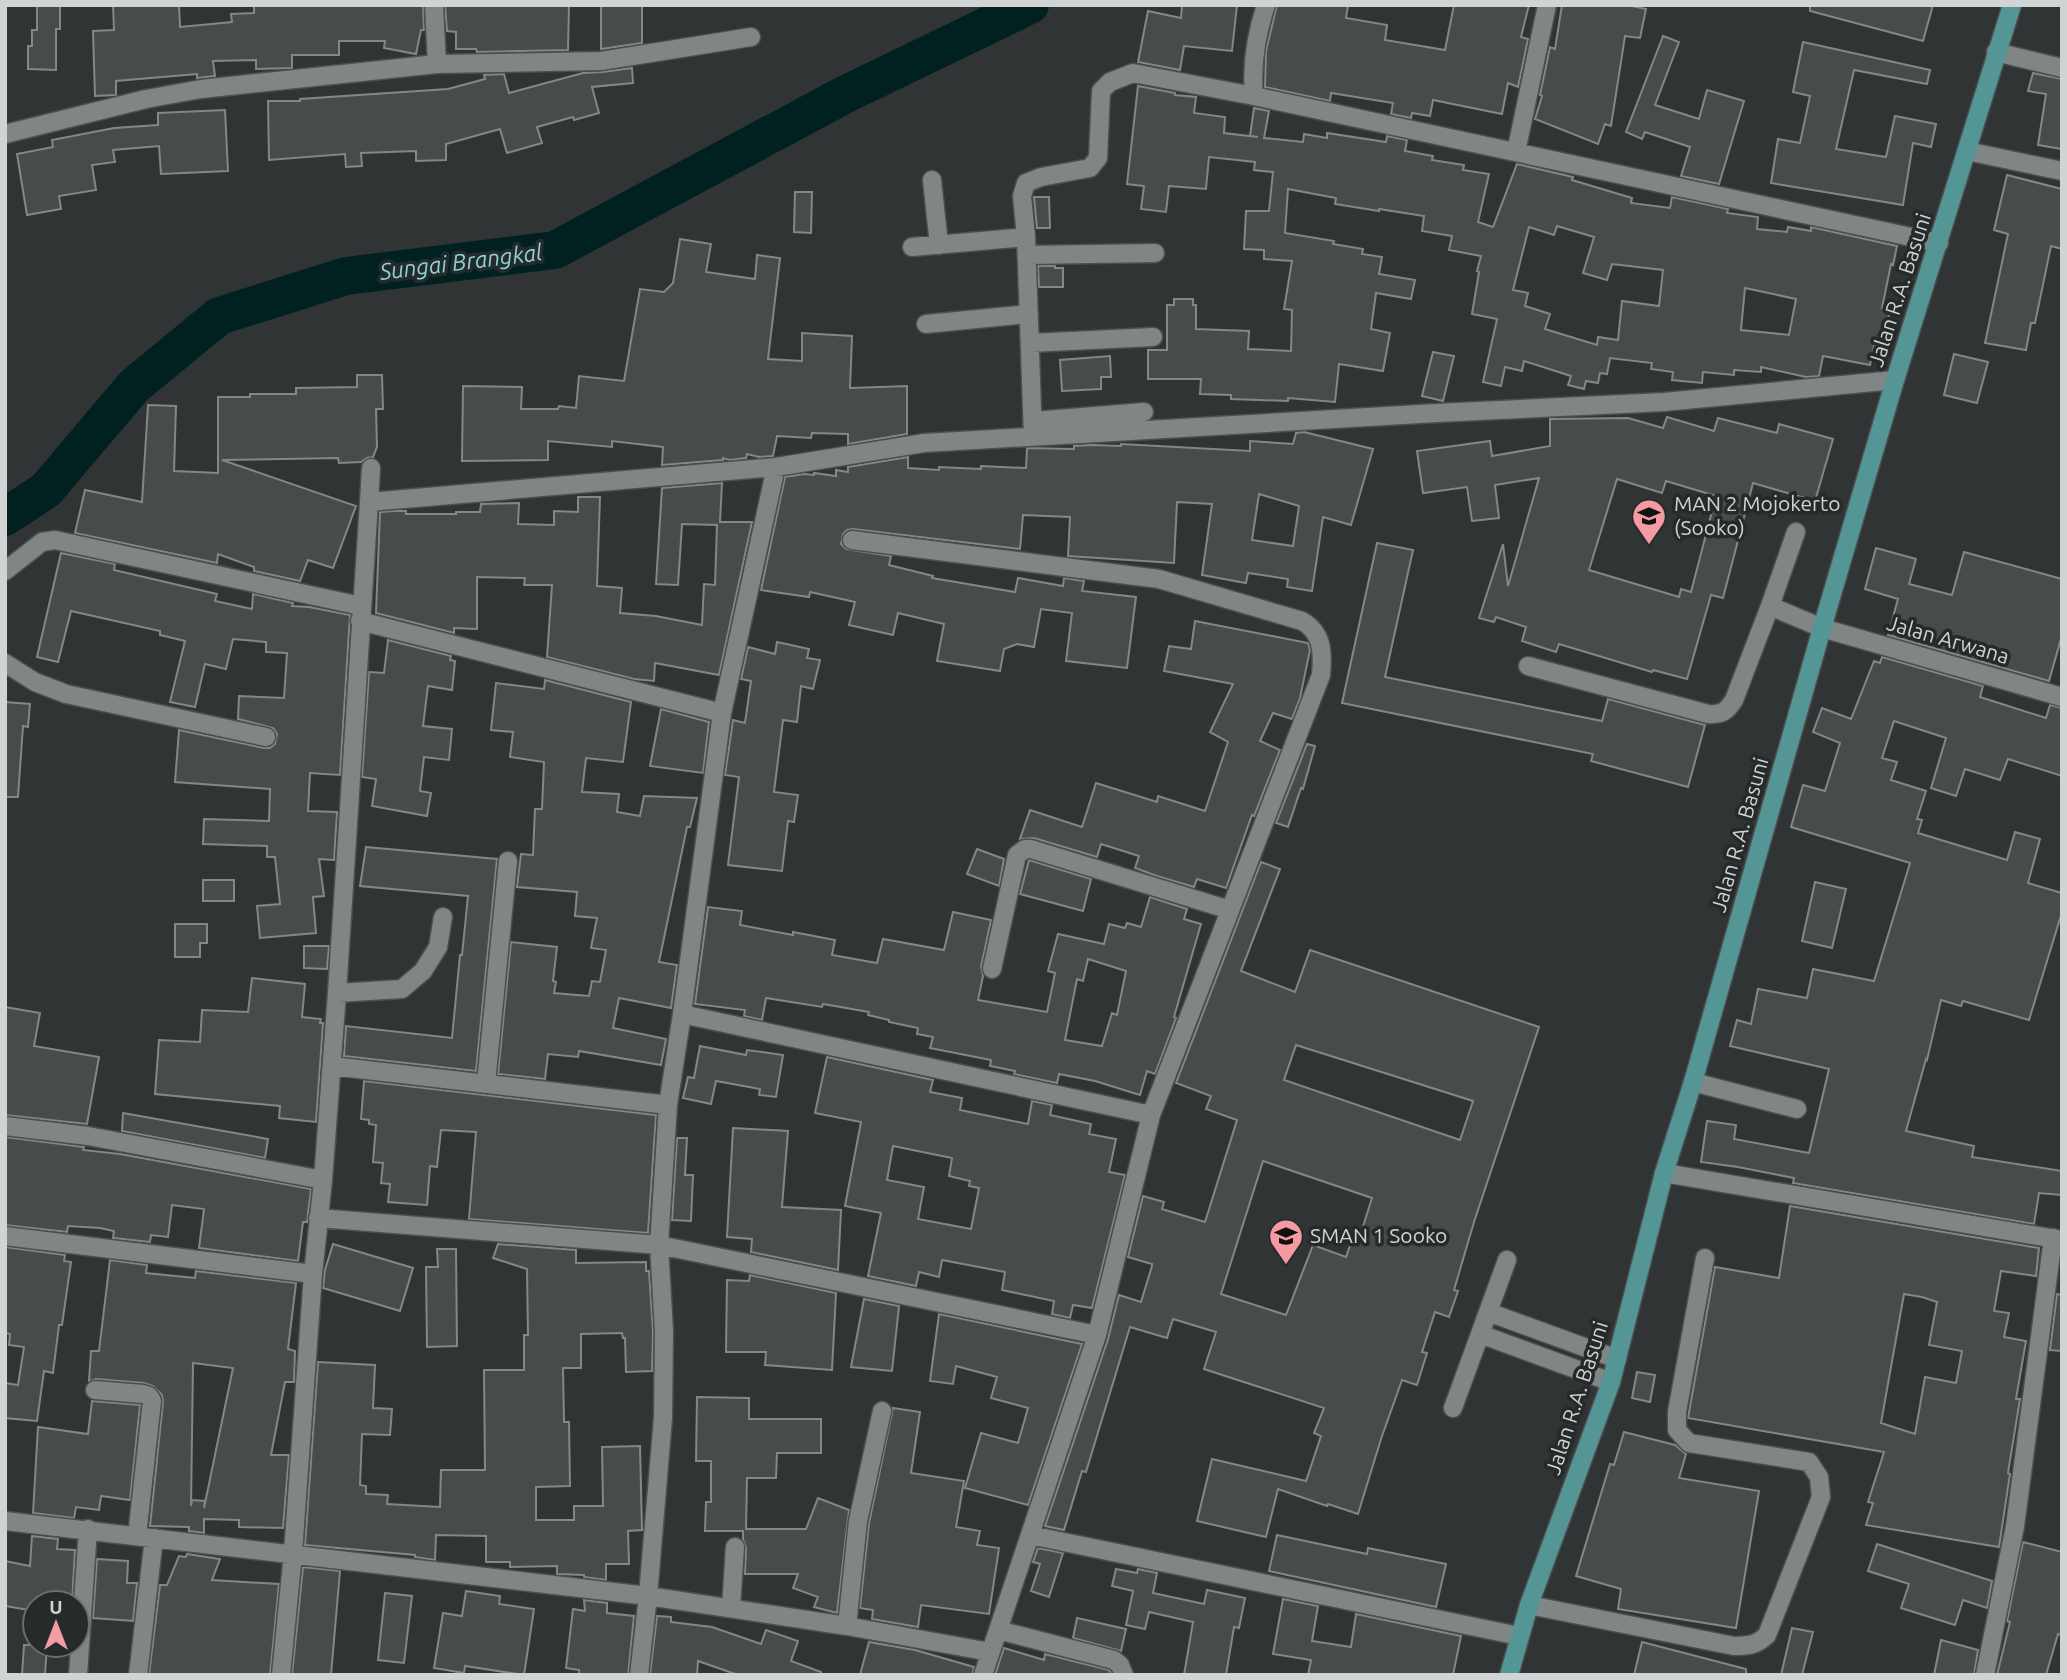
<svg xmlns="http://www.w3.org/2000/svg" width="2067" height="1680" viewBox="0 0 2067 1680" font-family="Ubuntu,sans-serif">
  <style>
    .lines { fill: none; stroke-linecap: round; stroke-linejoin: round }
    .river { stroke: #012121; stroke-width: 38 }
    .building { fill: #474b4b; stroke: #828787; stroke-width: 2; fill-rule: evenodd }
    .minor-casing { stroke: #4c4f4f; stroke-width: 21 }
    .major-casing { stroke: #4c4f4f; stroke-width: 21 }
    .minor { stroke: #808585; stroke-width: 18 }
    .major { stroke: #549695; stroke-width: 18 }
    .labels { text-anchor: middle; stroke-width: 7; stroke-linejoin: round; paint-order: stroke }
    .street-label { font-size: 21px; fill: #d1d4d4; stroke: #262a2a }
    .poi-label { font-size: 21px; fill: #d1d4d4; stroke: #262a2a; text-anchor: start }
    .water-label { font-size: 23px; font-style: italic; fill: #88d5d4; stroke: #262a2a }
  </style>
  <rect width="100%" height="100%" fill="#303434"/>
  <g class="lines">
    <path class="river" d="M5 517 46 490 134 386 219 316 346 276 555 250 844 95 1030 5"/>
  </g>
  <path class="building" d="M37 5H60V29H56V70L28 69V46H32V30H37Z
    M113 5H179L180 27 232 22 231 14 254 13V5H423L424 30H421L416 54 384 48 385 41H339V55H292V68L256 69V60L213 61 215 76 197 78V74L116 81V95L95 96 93 31 114 30Z
    M445 5H569L568 50 477 52 476 49H456V32L447 31Z
    M601 5H642V43L601 49Z
    M1182 5H1237L1232 51 1184 46 1180 70 1138 62 1148 11 1181 18Z
    M1277 5H1348L1346 18 1387 25 1385 40 1445 50 1454 5H1529L1521 37 1528 39 1518 87 1508 83 1502 114 1433 100 1430 116 1412 113 1411 118 1391 114 1393 103 1331 93 1330 101 1265 87 1266 51Z
    M1562 5H1627L1646 9 1640 38 1625 36 1611 126 1605 124 1598 144 1535 119 1542 96 1540 95 1550 47 1555 49Z
    M1810 5H1933L1923 41 1810 11Z
    M1663 36 1679 42 1655 105 1699 119 1707 90 1744 101 1719 184 1681 176 1690 147 1645 132 1642 139 1626 132Z
    M1803 42 1930 70 1927 84 1854 70 1836 149 1886 157 1895 116 1936 124 1931 147 1913 143 1903 205 1771 183 1778 139 1800 143 1810 96 1793 92Z
    M632 68 633 83 592 87 599 113 574 120 573 117 537 127 542 143 507 153 500 129 446 144V160L416 161V151L361 153 362 166 346 167 345 154 269 160 268 101H300V99L448 89 485 79 484 75 504 74 509 93 583 73 603 72Z
    M2033 73 2062 79V149L2038 145 2046 94 2028 91Z
    M1138 86 1175 93V95L1196 97 1194 113 1225 117 1224 133 1258 137 1250 136 1254 108 1269 111 1264 138 1303 142 1304 134 1327 138V133L1386 142 1387 136 1407 140 1405 151 1433 156 1432 160 1464 165 1463 170 1489 174 1478 222 1493 227 1517 164 1573 177 1572 180 1632 198 1631 203 1670 208 1672 197 1728 209 1727 213 1758 217 1757 229 1787 232 1788 227 1811 231V227L1897 246 1893 265 1891 264 1882 308 1890 310 1883 343 1875 341 1870 365 1823 356 1819 376 1806 377 1761 367V372L1734 370V375L1703 372 1702 383 1672 380 1673 372 1651 369 1652 363 1610 358 1607 374 1600 373 1598 383 1586 381 1584 389 1568 385 1571 376 1524 361 1522 371 1505 367 1501 386 1483 382 1497 319 1472 314 1479 272 1477 271 1481 256 1449 250 1452 236 1422 231 1424 216 1379 209V211L1335 204 1336 198 1288 189 1285 233 1334 241 1333 244 1363 249 1362 254 1382 257 1379 274 1415 280 1411 299 1376 293 1371 329 1390 333 1383 371 1339 364 1335 402 1288 398V401L1231 399V395L1200 394 1201 379H1148V350H1167V305H1174V299H1193V305H1196V329L1249 331 1248 349 1291 351 1292 310 1284 309 1292 261 1264 259V250L1244 249 1246 211H1269L1273 172 1254 170 1255 162 1209 157 1206 189 1169 186 1166 212 1141 209 1144 186 1127 184ZM1557 226 1594 237 1583 273 1607 280 1612 264 1663 270 1659 306 1622 301 1618 340 1598 337 1597 345 1545 329 1550 314 1525 306 1528 293 1513 290 1529 227 1554 235ZM1745 288 1796 299 1789 335 1741 330Z
    M225 110 228 171 161 174 159 146 113 150 115 162 92 165 96 190 59 196 61 209 27 215 17 154 53 147 52 140 114 128 158 125V113Z
    M2007 175 2062 189V249L2051 246 2035 323H2031L2026 350 1985 343 2008 234 1994 230Z
    M795 192H812L811 233 794 232Z
    M1034 197H1049L1050 228H1037Z
    M680 239 711 244 706 272 755 279 757 255 780 258 768 359 802 361V333L852 336 850 388 907 386V434L848 444V434L812 433 811 438 777 436 773 456 759 457 747 454 746 458 730 460 723 458V460L662 465 663 447 612 441V447L548 441V460L462 461 463 386 522 387 521 409H558L559 406 576 408 579 376 624 381 640 289 664 292 673 283Z
    M1038 266H1055V268H1063V287H1039Z
    M1433 352 1454 356 1443 401 1422 396Z
    M1954 354 1988 362 1977 403 1944 395Z
    M1110 356 1111 377H1101V389L1062 391 1060 360Z
    M357 375H382L383 409H376L377 447 373 457 367 458 361 462 339 463 338 458 222 460 356 506 333 568 308 560 300 581 254 571V567L218 554 217 563 75 533 85 490 142 502 148 405 176 406 174 471 218 473V397H250V394H296V388L357 387Z
    M1667 417 1714 431 1718 418 1777 433 1779 424 1833 439 1815 501 1753 483 1723 598 1711 595 1687 679 1653 670 1652 672 1559 644 1556 652 1522 641 1526 627 1496 617 1494 622 1479 618 1503 544 1508 586 1539 478 1495 485 1499 518 1472 521 1467 487 1423 493 1417 451 1490 441 1492 456 1550 446V419L1628 418 1663 428ZM1617 479 1662 493 1666 481 1716 496 1691 592 1681 589 1679 597 1589 570Z
    M1304 432 1373 449 1351 525 1323 517 1312 591 1287 587 1288 579 1248 573 1246 583 1202 575 1212 504 1177 502 1174 563 1068 556 1070 517 1023 515 1020 549 853 529 847 530 843 534 841 544 846 549 891 556 889 565 933 576 932 578 1015 592 1018 578 1063 586 1064 578 1084 581 1082 591 1136 597 1127 668 1066 661 1072 613 1041 609 1034 647 1017 644 1004 649 1000 671 937 661 944 624 898 613 893 635 849 625 855 602 810 592 809 597 761 590 785 477 804 474 814 475V473L836 476V470L848 472V467L908 457V468L939 470V467L981 469V466L1026 468 1027 448 1074 449V446L1092 445 1121 446V444L1250 451V441L1293 444 1296 433ZM1259 494 1299 506 1293 546 1252 540Z
    M722 483 720 522H752L719 675 655 663 654 681 634 679 547 657 552 585H524L525 578 477 577V629L454 628V633L376 613 380 512 395 511H406V514H456V512H480L481 504 519 503 518 524 554 525V511L578 512V497H600L597 586 622 588 620 613 656 616 702 625 704 584 715 585 717 525 682 524 678 585 656 584 662 488Z
    M1377 543 1413 550 1385 677 1602 721 1608 699 1705 725 1688 787 1591 761 1593 754 1342 703Z
    M1876 548 1916 559 1909 584 1952 595 1964 552 2062 579V635L2049 681 1888 635 1898 599 1865 589Z
    M61 553 115 564 114 570 217 594 215 601 252 609 253 594 293 603 292 606 309 607 350 615 340 775 310 773 308 811 337 812 334 860 319 859 324 896 313 897 316 933 260 938 257 906 280 904 275 857H267V846L203 844 204 819 269 821 270 789 175 782 179 730 264 748H270L275 744 277 734 273 728 238 719 239 696 284 698 287 653 266 652V642L233 639 226 669 205 664 195 707 170 702 185 641 160 635V631L71 611 58 662 37 657Z
    M1195 621 1308 643 1310 650 1300 698 1292 719 1273 713 1260 741 1280 750 1254 816 1252 815 1226 888 1197 879 1194 887 1157 876 1135 868 1139 856 1101 844 1097 857 1034 838 1020 839 1030 810 1082 827 1096 783 1157 802 1158 796 1205 811 1228 742 1210 732 1233 684 1164 671 1169 646 1191 649Z
    M388 640 451 656 450 660 455 661 452 690 428 686 423 726 452 729 449 760 424 757 420 791 431 793 427 816 372 806 376 779 362 777 369 672 384 673Z
    M777 642 809 649 807 658 820 660 813 689 801 686 797 722 783 720 774 792 798 795 794 822 788 821 782 871 728 865 739 777 725 775 733 720 745 723 751 681 741 679 748 647 775 654Z
    M1882 657 1983 686 1980 697 2046 718 2050 705 2062 708V776L2008 759 2000 780 1965 769 1956 796 1931 788 1946 738 1894 721 1882 758 1897 762 1891 780 1926 791 1917 819 1922 820 1918 833 2007 860 2015 832 2040 839 2028 883 2062 893V912L2029 1020 1963 1001 1961 1006 1941 1000 1927 1060 1926 1059 1906 1131 1974 1146 1972 1157 2062 1171V1195L2039 1193 2034 1224 1793 1183 1794 1178 1738 1167 1701 1162 1707 1121 1736 1125 1734 1139 1809 1153 1829 1069 1730 1046 1737 1020 1751 1024 1758 989 1807 998 1813 969 1874 981 1910 863 1791 827 1803 785 1825 791 1840 743 1813 732 1822 708 1851 719 1874 661 1880 663Z
    M545 680 631 702 623 762 586 758 582 792 619 794 617 812 640 816 644 796 697 798 690 827H687L659 962 677 965 671 1008 619 998 613 1028 666 1039 661 1065 579 1051 578 1057 548 1054 545 1079 498 1074 511 942 557 947 553 981 556 982 554 993 589 996 592 981 600 982 606 950 591 948 597 918 575 916 577 892 517 887 521 854 533 855 535 809H542L544 762 510 757 513 732 491 730 496 683 544 689Z
    M5 702 30 704 28 727 23 726 18 797H5Z
    M661 709 709 722 703 773 650 766Z
    M1307 744 1315 746 1303 789 1301 788 1288 827 1276 823Z
    M366 847 497 859 476 1071 344 1056 346 1026 452 1038 460 955H462L468 896 360 886Z
    M977 849 1004 859 999 886 967 874Z
    M1029 860 1091 879 1083 911 1020 894Z
    M1261 862 1280 869 1241 971 1295 992 1310 950 1539 1027 1474 1222 1454 1290 1458 1291 1449 1317 1435 1312 1422 1352 1427 1353 1417 1385 1402 1380 1381 1439 1358 1514 1328 1504 1327 1506 1278 1489 1266 1537 1197 1521 1212 1459 1306 1481 1321 1436 1314 1433 1324 1408 1204 1369 1216 1332 1173 1319 1167 1338 1130 1327 1086 1472 1082 1471 1064 1530 1045 1526 1108 1339 1119 1295 1141 1302 1152 1266V1264L1128 1257 1143 1196 1164 1202 1162 1209 1205 1222 1237 1120 1206 1109 1211 1096 1176 1083ZM1296 1045 1473 1101 1460 1140 1284 1080ZM1263 1161 1372 1198 1360 1236 1354 1234 1346 1257 1313 1245 1286 1315 1221 1294Z
    M203 880H234V901H203Z
    M1815 882 1846 889 1832 948 1802 941Z
    M1150 897 1187 909 1184 919 1201 924 1174 1017 1176 1018 1155 1074 1147 1071 1140 1095 1095 1081 1059 1074 1057 1083 1014 1074 1015 1071 990 1066 991 1060 930 1048 933 1037 917 1034 918 1028 889 1022V1020L868 1015 869 1012 823 1004 822 1007 766 998 762 1020 744 1016 745 1010 695 1004 708 907 742 911 740 925 793 935V932L835 940 832 955 877 963 883 939 944 950 953 912 991 920 981 967 983 976 978 1000 1047 1012 1055 973 1048 971 1058 934 1104 944 1109 924 1125 928 1127 923 1141 927ZM1088 959 1126 971 1117 1015 1112 1013 1102 1046 1065 1040 1077 979 1083 981Z
    M175 924H207V943H200V957H175Z
    M304 946H329L327 969 304 968Z
    M252 978 305 984 302 1017 321 1019 320 1023H323L316 1122 279 1118 280 1106 155 1094 159 1040 200 1042 202 1010 248 1012Z
    M5 1007 40 1013 34 1046 99 1057 87 1124 5 1115Z
    M700 1046 746 1055 747 1050 783 1055 776 1097 759 1095 760 1089 716 1081 711 1104 683 1098 688 1077 694 1078Z
    M827 1057 933 1080 930 1092 962 1098 960 1110 1028 1124 1032 1101 1052 1105 1050 1115 1091 1124 1089 1134 1116 1139 1109 1172 1125 1175 1092 1308 1073 1305 1070 1318 1052 1314 1054 1301 1002 1290 1005 1272 942 1260 939 1277 919 1272 916 1286 868 1276 881 1213 845 1206 861 1122 815 1113ZM893 1146 952 1158 949 1176 970 1181 969 1186 979 1188 971 1229 918 1219 924 1187 887 1180Z
    M364 1081 656 1115 648 1233 469 1219 476 1132 441 1130 437 1167 430 1166 427 1205 388 1202 390 1184 381 1183 383 1163 373 1162 376 1125 369 1124V1120L361 1119Z
    M123 1113 268 1139 265 1158 122 1131Z
    M733 1128 788 1131 782 1207 841 1210 838 1270 751 1252 752 1239 727 1237Z
    M5 1137 84 1147 83 1150 120 1154 311 1189 307 1222H303L298 1261 199 1248 204 1209 172 1205 168 1237 151 1235 150 1242 113 1238 114 1231 100 1228 68 1226 67 1232 5 1225Z
    M677 1138H687L685 1175H693L691 1221 672 1220Z
    M1790 1206 2039 1248 2036 1276 2001 1271 1994 1311 2009 1313 2004 1337 2026 1341 2016 1399H2020L2008 1473 2010 1474 1999 1547 1866 1525 1873 1503 1868 1502 1884 1452 1688 1418 1715 1267 1779 1278ZM1904 1294 1922 1297 1937 1302 1929 1345 1962 1351 1956 1383 1925 1377 1915 1434 1881 1423Z
    M333 1244 413 1268 400 1311 323 1288 325 1270Z
    M498 1244 576 1250V1263L646 1262V1271H649L653 1332 652 1371 626 1372 625 1338H623L622 1333 581 1334V1368H563L564 1422H569L570 1486 536 1487V1520H574V1506H603L602 1447 640 1446 642 1530 628 1531 629 1564H606V1580L584 1577V1575L557 1574V1566L510 1567V1562H486V1536L436 1535 435 1560 415 1557V1555L305 1545 318 1362 375 1365 373 1408 392 1409 390 1435 362 1434 360 1485 366 1486V1494L388 1495 387 1504 440 1507 441 1470H485L484 1370H524V1335H528L527 1269 493 1258Z
    M5 1247 65 1255 64 1261 71 1262 62 1325H59L53 1373 44 1371 37 1421 5 1418V1383L18 1385 24 1347 9 1345 10 1334 5 1333Z
    M437 1249H456L457 1346 427 1347 426 1267H438Z
    M110 1260 147 1265 146 1273 195 1278 196 1271 296 1283 288 1349 295 1351 294 1382H285L271 1455H289L283 1528 239 1527V1520L204 1519V1533L189 1531V1527L150 1526 163 1402 162 1395 153 1386 144 1383 96 1379 89 1381 91 1351H99ZM193 1363 233 1368 204 1508 205 1501 192 1500 191 1506Z
    M750 1275 836 1293 832 1370 765 1365 766 1352H726L727 1280 749 1281Z
    M2057 1294 2062 1295V1351L2050 1350Z
    M864 1299 899 1306 892 1371 851 1367Z
    M939 1314 1082 1344 1028 1505 965 1488 981 1433 1018 1443 1028 1408 991 1398 997 1377 956 1366 953 1384 930 1381Z
    M1637 1372 1655 1375 1650 1402 1632 1398Z
    M697 1397 749 1398V1419H821V1453H777L776 1478H747L746 1529H806L818 1498 849 1510 837 1613 814 1607 818 1597 793 1588 798 1574H745L746 1548 743 1539V1531H705L706 1502H711V1461H696Z
    M92 1401 140 1405 130 1500 101 1496 99 1510 76 1507 74 1518 33 1513 38 1427 88 1434Z
    M893 1408 920 1412 911 1473 964 1481 956 1527 980 1531 977 1545 999 1548 989 1614 921 1605 918 1627 872 1619 873 1610 860 1608 869 1523Z
    M1624 1432 1675 1445 1686 1454 1679 1478 1759 1491 1736 1628 1618 1609 1621 1589 1576 1576 1610 1464 1614 1465Z
    M1277 1535 1367 1554 1368 1548 1446 1564 1436 1607 1269 1571Z
    M32 1536 58 1539 57 1549 75 1550 72 1603H35V1611L5 1606V1561L30 1566Z
    M2023 1542 2062 1552V1635L2058 1634 2046 1675H1997L2010 1622 2007 1621Z
    M1877 1544 1992 1581 1987 1608 1963 1600 1955 1625 1901 1608 1909 1584 1868 1571Z
    M1038 1548 1063 1553 1049 1597 1031 1591 1040 1564 1033 1562Z
    M187 1554 220 1559 212 1580 279 1584 270 1675H149L160 1585H167L179 1556 186 1557Z
    M97 1559 128 1561 127 1583H137L133 1621 93 1618Z
    M303 1567 340 1571 331 1675H292Z
    M1116 1569 1137 1573 1138 1569 1157 1573 1153 1593 1204 1604 1207 1590 1245 1598 1239 1628 1234 1627 1226 1675H1184L1193 1622 1149 1612 1145 1629 1126 1625 1133 1591 1112 1586Z
    M466 1591 500 1596 499 1604 534 1609 524 1675 465 1666 464 1673 434 1668 443 1613 462 1616Z
    M385 1593 412 1596 404 1663 378 1660Z
    M1283 1599 1318 1606 1312 1641 1351 1647 1356 1614 1461 1636 1453 1675H1308L1311 1660 1273 1654Z
    M584 1600 607 1603V1613L634 1616 628 1675H579V1670L566 1668 573 1609 585 1611Z
    M657 1616 671 1617V1622L712 1627 761 1644 766 1630 798 1641 791 1661 821 1672V1675H738L698 1661 697 1675H650Z
    M1077 1618 1126 1629 1121 1651 1073 1638Z
    M1792 1628 1813 1632 1802 1675H1781Z
    M1941 1640 1978 1650 1974 1675H1934Z
    M869 1642 915 1650 974 1667 972 1675H860Z
    M1642 1642 1746 1669V1675H1634Z
    M24 1645H47L45 1675H22Z
    M1004 1648 1044 1660 1045 1654 1109 1670 1112 1675H995Z"/>
  <g class="lines">
    <g class="minor-casing">
      <path id="minor" d="M434 5 437 64
        M1996 52 2062 68
        M1254 96C1251 64 1256 35 1266 5
        M5 134 146 99 201 89 437 64 601 61 751 37
        M1967 151 2062 171
        M1516 152 1547 5
        M932 180 939 245
        M912 247 1026 237
        M1027 255 1155 253
        M926 324 1029 314
        M1030 343 1153 337
        M1033 421 1144 412
        M1033 437 1026 237 1022 196 1026 183 1041 177 1090 168 1098 158 1101 91 1110 82 1133 73 1254 96 1939 243
        M369 502 371 468
        M852 540 1159 579 1302 621C1323 633 1323 653 1321 675L1151 1115 1097 1335 983 1675
        M5 571 42 542 55 540 361 606
        M1770 606 1796 532
        M360 621 722 713
        M5 663 35 682 66 694 266 737
        M1528 666 1708 714C1722 715 1727 711 1734 700L1770 606 1822 628 2062 697
        M992 969 1017 855 1025 849H1031L1230 910
        M337 993 402 989 423 971 438 947 443 917
        M682 1014 1151 1115
        M332 1066 668 1105
        M1693 1082 1797 1109
        M486 1083 508 861
        M5 1126 88 1136 323 1180
        M1664 1173 2062 1240
        M318 1218 659 1245 1097 1335
        M5 1236 313 1274
        M1488 1312 1617 1359
        M1480 1334 1611 1382
        M95 1390 143 1394 149 1396 152 1401 137 1536
        M1453 1408 1507 1260
        M5 1521 648 1596 847 1626 990 1652
        M1030 1535 1519 1636
        M1529 1605 1734 1646C1748 1646 1757 1645 1767 1635L1821 1497 1819 1477 1809 1462 1689 1443 1677 1430V1412L1705 1258
        M731 1608 735 1547
        M847 1626 858 1521 882 1411
        M998 1630 1114 1660 1120 1665 1124 1675
        M78 1675 88 1529
        M138 1675 154 1538
        M281 1675 293 1553 313 1274 323 1180 337 993 369 502 776 467 924 443 1437 413 1664 402 1895 380
        M639 1675 648 1596 663 1418 664 1332 659 1245 668 1105 682 1014 722 713 776 467
        M1985 1675 2015 1526 2053 1238"/>
    </g>
    <g class="major-casing">
      <path id="major" d="M1509 1675 1529 1605 1611 1382 1664 1173 1693 1082 1822 628 1895 380 2012 5"/>
    </g>
    <use href="#minor" class="minor"/>
    <use href="#major" class="major"/>
  </g>
  <defs>
    <g id="school-pin" transform="scale(1.75)"><path d="M0 17L-7.5 6A9.5 9.5 0 1 1 7.5 6Z" fill="#f49aa2" stroke="#262a2a"/><path d="M0-5L7-2L0 1L-7-2ZM-4 1L0 2.5L4 1V4Q0 6-4 4Z" fill="#111"/></g>
  </defs>
  <g fill-rule="evenodd">
    <use href="#school-pin" x="1649" y="516"/>
    <use href="#school-pin" x="1286" y="1236"/>
  </g>
  <g class="labels">
    <g class="street-label">
      <text transform="translate(1900 290) rotate(-72)" y="7">Jalan R.A. Basuni</text>
      <text transform="translate(1948 640) rotate(16)" y="7">Jalan Arwana</text>
      <text transform="translate(1740 835) rotate(-74)" y="7">Jalan R.A. Basuni</text>
      <text transform="translate(1577 1398) rotate(-72)" y="7">Jalan R.A. Basuni</text>
    </g>
    <g class="poi-label">
      <text x="1674" y="511">MAN 2 Mojokerto<tspan x="1674" dy="24">(Sooko)</tspan></text>
      <text x="1310" y="1243">SMAN 1 Sooko</text>
    </g>
    <g class="water-label">
      <text transform="translate(461 262) rotate(-7)" y="8">Sungai Brangkal</text>
    </g>
  </g>
  <rect width="2067" height="1680" fill="none" stroke="#d1d4d4" stroke-width="14"/>
  <g transform="translate(56 1624)"><circle r="33" fill="#262a2a" stroke="#6a6e6e" stroke-width="2"/>
  <path d="M0-5L12 26L0 18L-12 26Z" fill="#f49aa2"/>
  <text y="-10" font-size="19" font-weight="bold" text-anchor="middle" fill="#d1d4d4">U</text>
  </g>
</svg>
